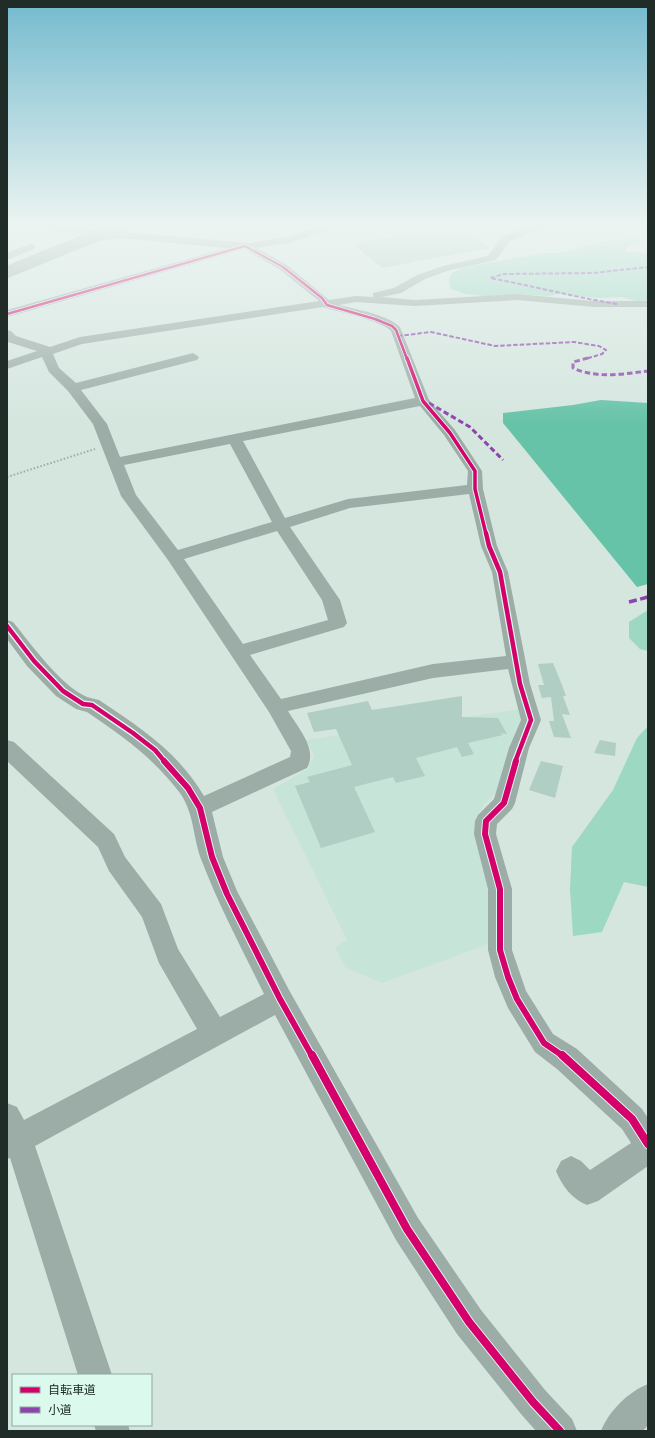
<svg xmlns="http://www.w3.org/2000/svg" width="655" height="1438" viewBox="0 0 655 1438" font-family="Figtree,'Noto Sans JP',sans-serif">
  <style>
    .built { fill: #c7e4d8 }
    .green { fill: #9dd8c3 }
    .water { fill: #66c3a7 }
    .building { fill: #b0cec4 }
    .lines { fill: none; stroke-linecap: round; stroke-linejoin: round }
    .path { stroke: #9daba5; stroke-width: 2; stroke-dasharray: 1.5 2; stroke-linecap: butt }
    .minor { fill: #9caca6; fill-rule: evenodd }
    .highway-bridge { stroke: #98aaa3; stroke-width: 12 }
    .quiet-far2 { stroke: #8e44ad; stroke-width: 2; stroke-dasharray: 4.5 2; stroke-linecap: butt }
    .quiet-far1 { stroke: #8e44ad; stroke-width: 3; stroke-dasharray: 5.5 3; stroke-linecap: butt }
    .quiet { stroke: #8e44ad; stroke-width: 3.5; stroke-dasharray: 8 3.5; stroke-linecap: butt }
    .cycleway-far4-casing { stroke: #dbfaed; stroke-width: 4 }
    .cycleway-far3-casing { stroke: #dbfaed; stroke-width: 5.5 }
    .cycleway-far2-casing { stroke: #dbfaed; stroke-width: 7 }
    .cycleway-far1-casing { stroke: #dbfaed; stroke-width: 8 }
    .cycleway-casing { stroke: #dbfaed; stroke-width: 10 }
    .cycleway-far4 { stroke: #d6006c; stroke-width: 2.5 }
    .cycleway-far3 { stroke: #d6006c; stroke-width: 3.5 }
    .cycleway-far2 { stroke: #d6006c; stroke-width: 4.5 }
    .cycleway-far1 { stroke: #d6006c; stroke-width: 6 }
    .cycleway { stroke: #d6006c; stroke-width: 8 }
  </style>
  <rect width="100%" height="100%" fill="#d5e6df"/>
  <path class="built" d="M7 223H40L65 231 7 254Z
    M522 709 524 713 515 733 511 759 501 787 483 806 478 816 488 881 491 937 486 945 382 983 345 967 335 947 347 940 273 789 308 769 314 755 306 740Z"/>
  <path class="green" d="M421 223H504C475 233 451 229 421 223Z
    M637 238 641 242 638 244 626 247V252L648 253V300L639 302 622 297 599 298 561 294 548 296 518 294 504 297 484 296 465 294 451 289 449 281 451 274 463 267 544 253H562L599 242Z
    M648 610V651L640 649 629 638V622Z
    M648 726V887L624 882 602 932 573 936 570 889 572 847 613 790 637 738Z"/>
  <path class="water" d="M601 400 648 403V584L637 587 503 423V413L573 405Z"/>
  <path class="building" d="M435 230 443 235 466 231 489 248 382 268 353 244Z
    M553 663 562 685 566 696H563L570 715 562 714 571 738 554 737 549 721H554L551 697 542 698 538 685H544L538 664Z
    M462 696V717L498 718 507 734 500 733 503 735 468 743 474 754 462 757 457 747 416 758 425 776 396 783 393 777 354 787 375 832 321 848 295 786 310 782 307 777 352 765 336 729 314 732 307 713 368 701 372 710Z
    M600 740 616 743 615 756 594 753Z
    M541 761 563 766 555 798 529 790Z"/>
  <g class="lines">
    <path class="path" d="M7 477 95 449"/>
    <path class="minor" d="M36 223H51L112 233 121 232 250 243 286 237 329 223H343L341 225 292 242 257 248 287 265 329 300 356 296 373 297V293L394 288 417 275 443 266 488 256 502 237 537 223H548L539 230 510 241 496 260 450 270 425 279 401 293 382 297 415 300 517 294 594 301H648V307H594L517 300 415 306 356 302 339 305C358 310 386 314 400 327L429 400 455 430 482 471 483 489 497 546 508 572 530 684 541 720 529 748 515 803 512 809 497 824 496 834 512 889V950L526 991 553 1034 577 1049 642 1109 648 1118V1166L598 1201 587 1205C572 1199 562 1186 556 1171L561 1161 571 1156 581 1161 590 1170 631 1143 622 1129 557 1069 535 1052 508 1008 495 977 488 950V889L474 834 475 821 478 815 494 799 509 748 521 720 508 669 433 678 288 711C298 728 318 749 307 768L212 812 223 857 237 891 289 990 418 1218 481 1310 545 1390 572 1419 577 1431H536L521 1414 457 1334 396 1240 275 1015 35 1146 112 1375H78L10 1158 7 1159V1103L17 1107 24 1120 197 1029 159 963 142 917 109 871 98 847 7 761V740L14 742 114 834 125 857 161 904 178 949 220 1017 264 994C242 949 219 906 201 859 193 837 194 813 180 793 152 757 124 737 87 712L76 709 56 696 27 666 7 639V620L13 622C31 644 61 686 87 697 90 698 95 699 99 700 142 729 177 751 204 796L290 757 291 751 269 712 168 560 121 496 93 424 68 391 49 372 42 357 7 369V361L37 351 8 342 7 330 11 331 16 336 50 347 80 337 319 301 279 269 244 249 7 317V310L227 248 121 238 100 241 85 247 80 244 81 242 96 235 54 230ZM323 307C339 312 380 320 391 331L415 398 120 457 107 424 81 390 197 360 199 357 193 353 76 383 59 368 53 354 82 344ZM420 406 444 435 468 471 467 485 348 499 285 518 243 441ZM230 444 272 522 178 550 136 495 124 465ZM469 494 481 546 492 572 506 656 433 664 281 699 250 655 344 627 347 623 340 600 290 527 350 508ZM277 531 322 600 328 620 243 644 184 559Z
      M607 223H638L623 229 609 225Z
      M30 244 34 245 35 247 34 249 7 260V253Z
      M648 1384V1425L643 1431H601C609 1411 628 1392 648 1384Z
      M94 1425H128L130 1431H96Z"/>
    <path class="highway-bridge" d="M7 272 127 223"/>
    <path class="quiet-far2" d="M617 304C574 297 533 286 490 278L504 274 593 273 648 267
      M398 336 431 332 495 346 574 342 599 346 606 350 602 354 585 359"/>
    <path class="quiet-far1" d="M588 358 573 362V368C597 379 623 374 648 371
      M429 403 470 427 503 460"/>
    <path class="quiet" d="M629 602 648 597"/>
    <g class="cycleway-far4-casing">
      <path id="cycleway-far4" d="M7 314 245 246 283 267 322 298 327 305 375 319 392 326 396 330 407 359"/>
    </g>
    <g class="cycleway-far3-casing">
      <path id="cycleway-far3" d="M407 358 423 401 450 433 475 471V489L486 534"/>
    </g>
    <g class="cycleway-far2-casing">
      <path id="cycleway-far2" d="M486 533 489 546 500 572 520 684 531 720 515 762
        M7 626 34 661 63 691 83 704 92 705 133 733 155 750 165 762"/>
    </g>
    <g class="cycleway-far1-casing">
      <path id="cycleway-far1" d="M164 761 188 788 200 808 212 857 227 894 280 999 312 1056
        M516 761 504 803 486 821 485 834 500 889V950L508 977 517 999 544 1043 563 1056"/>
    </g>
    <g class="cycleway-casing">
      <path id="cycleway" d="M312 1055 407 1229 469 1322 533 1402 560 1431
        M562 1055 632 1119 648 1144"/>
    </g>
    <use href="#cycleway-far4" class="cycleway-far4"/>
    <use href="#cycleway-far3" class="cycleway-far3"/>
    <use href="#cycleway-far2" class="cycleway-far2"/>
    <use href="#cycleway-far1" class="cycleway-far1"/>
    <use href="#cycleway" class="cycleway"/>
  </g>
  <linearGradient id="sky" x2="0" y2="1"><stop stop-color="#74bace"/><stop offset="0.53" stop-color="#ecf4f1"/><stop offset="1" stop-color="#ecf4f1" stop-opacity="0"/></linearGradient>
  <rect width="655" height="424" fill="url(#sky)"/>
  <rect width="655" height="1438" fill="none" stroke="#202c27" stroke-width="16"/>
  <rect x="12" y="1374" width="140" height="52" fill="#dbfaed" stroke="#90a89e"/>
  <rect x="20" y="1387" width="20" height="6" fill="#d6006c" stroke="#90a89e"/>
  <text x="48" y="1394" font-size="12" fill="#202c27">自転車道</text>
  <rect x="20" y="1407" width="20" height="6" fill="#8e44ad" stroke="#90a89e"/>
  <text x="48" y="1414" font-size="12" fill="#202c27">小道</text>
</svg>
